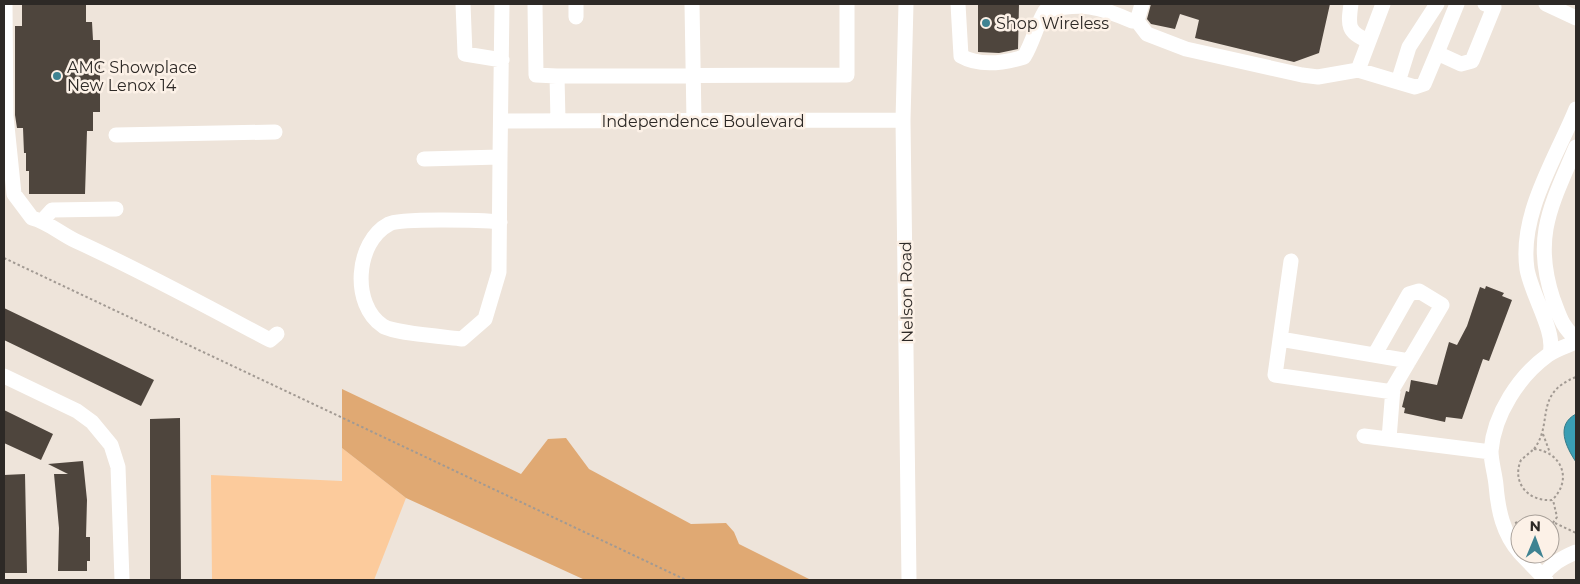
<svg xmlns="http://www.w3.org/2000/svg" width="1580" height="584" viewBox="0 0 1580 584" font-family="Montserrat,sans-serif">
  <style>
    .green { fill: #fccb9c }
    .forest { fill: #e0a973 }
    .water { fill: #3a9eb4; stroke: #367b89 }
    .building { fill: #4e453d }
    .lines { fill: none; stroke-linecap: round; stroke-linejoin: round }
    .path { stroke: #a29a93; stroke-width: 2; stroke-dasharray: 2.5 2.5; stroke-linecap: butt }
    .minor { stroke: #fff; stroke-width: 15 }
    .poi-dot { fill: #3f8392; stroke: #fcf1e7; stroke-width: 2 }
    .labels { text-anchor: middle; stroke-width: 5; stroke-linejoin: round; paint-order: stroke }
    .poi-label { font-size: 16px; fill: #2d2926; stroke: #fcf1e7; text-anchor: start }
    .street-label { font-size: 16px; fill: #2d2926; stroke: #fcf1e7 }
  </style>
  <rect width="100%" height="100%" fill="#eee4da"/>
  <path class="green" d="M342 448 406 498 374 580H212L211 475 342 481Z"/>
  <path class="forest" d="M342 389 521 474 548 439 566 438 589 469 691 524 726 523 734 532 739 544 811 580H585L406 498 342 448Z"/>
  <path class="water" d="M1576 414V462C1566 447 1555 425 1576 414Z"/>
  <path class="building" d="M22 4H86V22H92L93 40H100V112H93V131H87L85 194H29V171H26V153H24L23 128H17L15 115V26H22Z
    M978 4H1019L1018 49 999 53 978 52Z
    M1151 4H1330L1319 53 1294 62 1195 38 1199 20 1180 14 1175 29 1151 24 1147 19Z
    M1486 286 1504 293 1502 296 1512 300 1489 361 1483 359 1462 419 1446 417 1445 422 1404 413 1405 408 1402 407 1406 391 1409 392 1411 380 1437 385 1449 342 1457 345 1467 326 1480 287 1485 289Z
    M4 308 154 380 141 406 4 340Z
    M4 410 53 434 41 460 4 443Z
    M180 418 181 580H150V419Z
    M83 461 87 500 86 537H90V561H87V571H58L59 528 54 474H68L48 464Z
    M25 474 27 573H4V475Z"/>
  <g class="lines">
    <path class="path" d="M4 258 686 580
      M1543 434 1550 453
      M1534 449C1562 452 1573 480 1552 500 1529 502 1511 483 1521 460Z
      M1534 449C1554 423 1533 394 1576 377
      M1515 523 1521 521 1531 524
      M1555 523 1576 533
      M1550 527 1557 517 1553 500"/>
    <path class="minor" d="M5 4 6 116 14 194 32 218C48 222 61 234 76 241 142 271 206 306 270 340L277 334
      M463 4 465 54 502 60
      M535 4 536 75 557 76 558 121
      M692 4 694 121
      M906 4 903 120 909 580
      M958 4 961 56C980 67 1004 63 1024 57 1033 42 1036 26 1045 11 1083 2 1098 6 1132 21H1137L1142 4
      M1351 4C1348 25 1347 33 1369 41
      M1383 4 1358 70 1398 82 1409 47 1437 4
      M1546 4 1576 18
      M576 17V4
      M1137 21 1147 34 1186 49 1302 75 1318 77 1358 70
      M1437 53 1457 4
      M557 76 847 75V4
      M1398 82 1415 87 1424 84 1437 53 1461 64 1472 61 1494 7 1485 4
      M502 121 903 120
      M116 135 275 132
      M1576 147C1552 204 1532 236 1553 299 1559 314 1562 328 1576 338
      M424 159 500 157 502 4
      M42 221 52 210 116 209
      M500 222C483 220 399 218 389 224 355 242 351 305 383 326 393 333 446 337 462 339L485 319 499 272 500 157
      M1291 261 1275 375 1393 392
      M1280 339 1409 361
      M1550 353C1556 332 1531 294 1527 269 1519 214 1556 158 1576 109
      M1375 354 1409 294 1419 291 1442 305 1393 388 1389 439
      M4 376 77 411 92 422 111 445 118 467 122 580
      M1364 436 1491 452
      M1520 553C1503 534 1498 510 1496 485 1495 474 1491 462 1491 451 1494 414 1519 376 1548 355 1556 349 1567 346 1576 342
      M1521 554 1546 580
      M1542 577C1551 564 1562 558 1576 552"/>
  </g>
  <g class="poi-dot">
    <circle cx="986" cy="23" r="5"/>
    <circle cx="57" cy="76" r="5"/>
  </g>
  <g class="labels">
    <g class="poi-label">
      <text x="996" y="29">Shop Wireless</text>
      <text x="67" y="73">AMC Showplace<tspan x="67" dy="18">New Lenox 14</tspan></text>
    </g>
    <g class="street-label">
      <text x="703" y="127">Independence Boulevard</text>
      <text transform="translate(906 292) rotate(-91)" y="6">Nelson Road</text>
    </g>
  </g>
  <rect width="1580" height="584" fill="none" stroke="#2d2926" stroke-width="10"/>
  <g transform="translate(1535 539) rotate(1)"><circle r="24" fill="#fcf1e7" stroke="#a9a19a"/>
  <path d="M0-4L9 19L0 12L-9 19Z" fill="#3f8392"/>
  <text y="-8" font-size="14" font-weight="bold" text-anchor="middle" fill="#2d2926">N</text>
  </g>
</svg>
